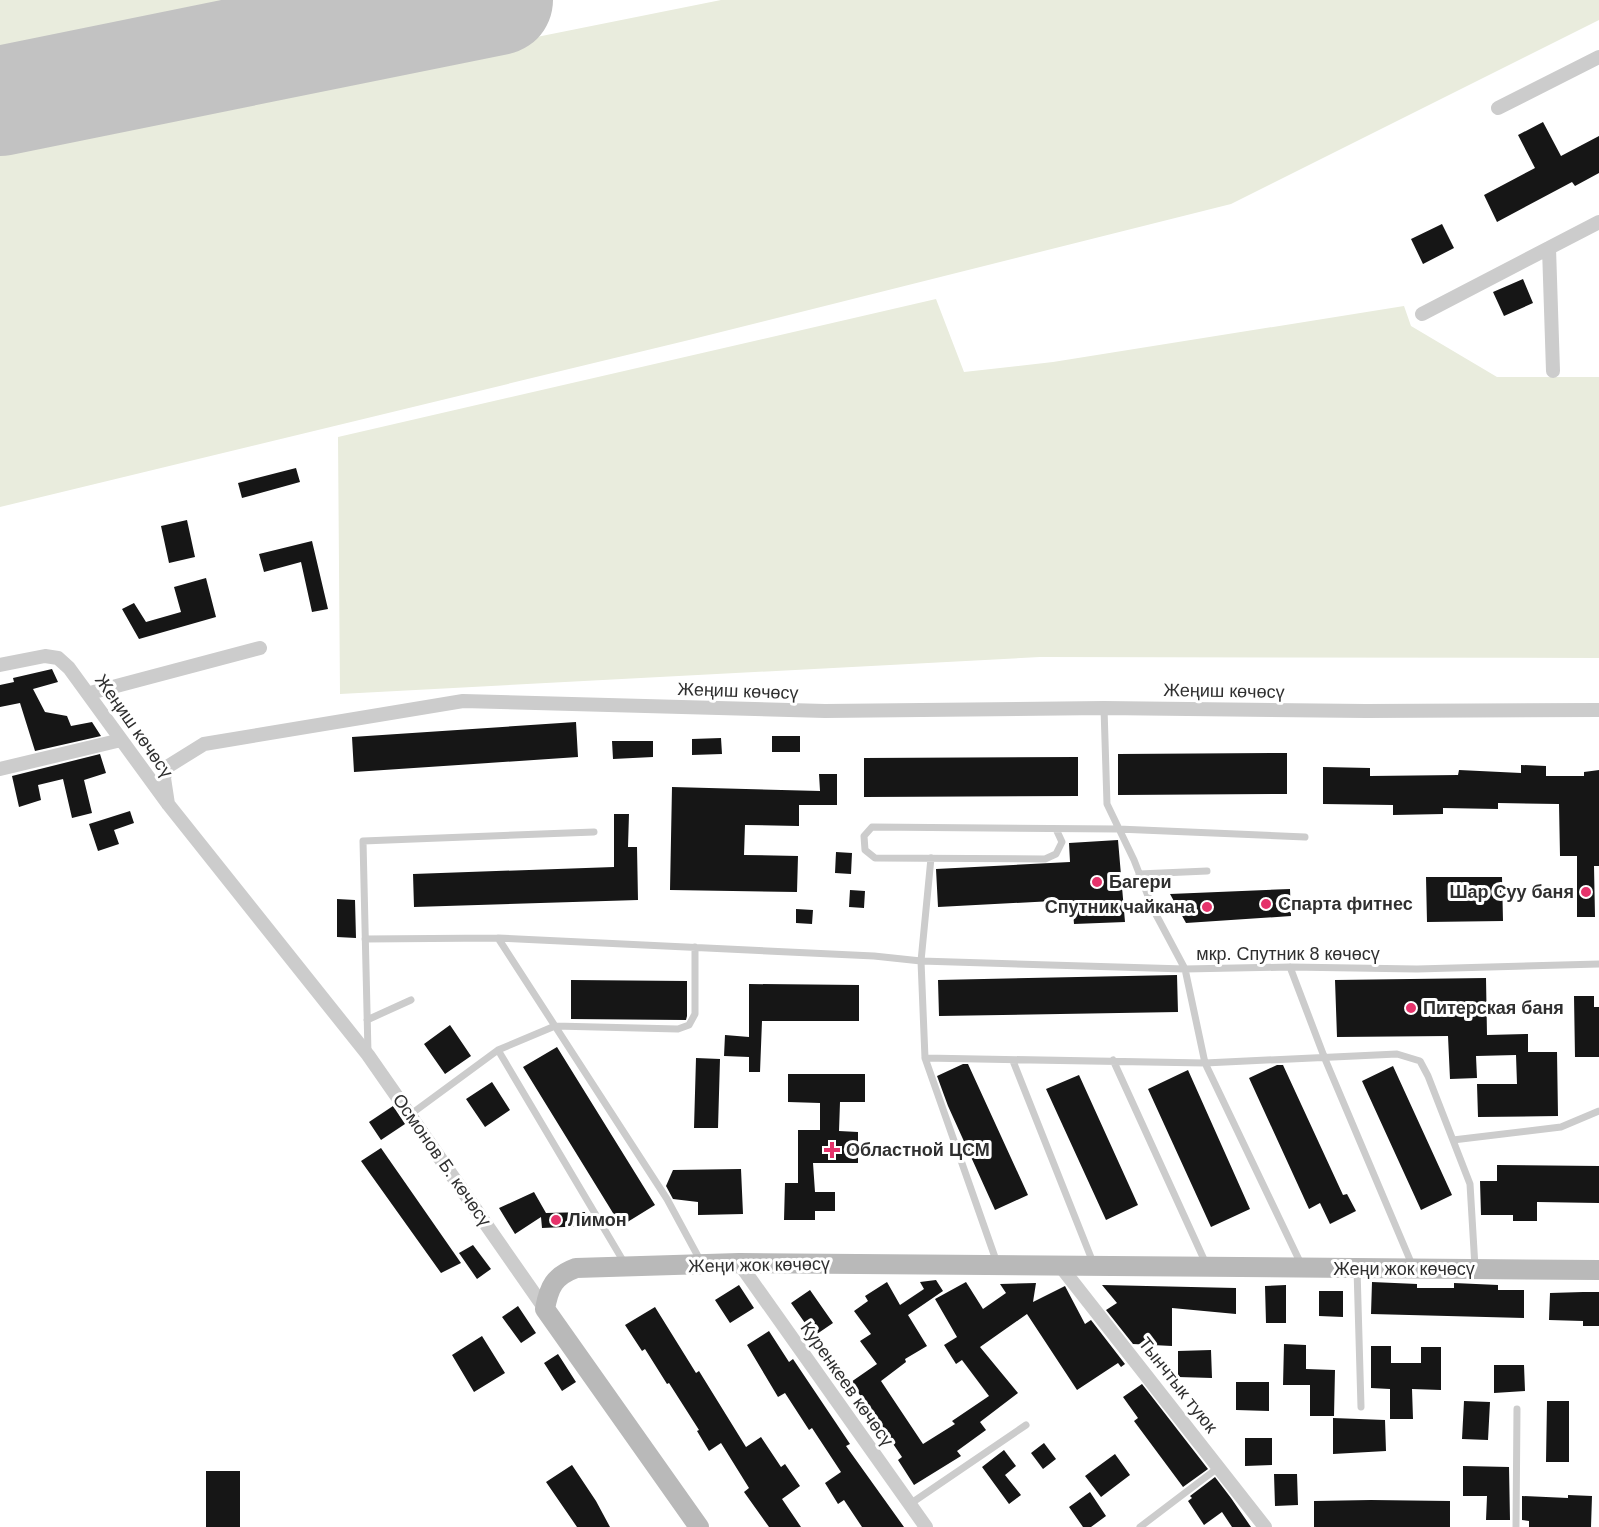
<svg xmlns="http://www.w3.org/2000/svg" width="1599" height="1527" viewBox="0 0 1599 1527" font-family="Arial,sans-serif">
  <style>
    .green { fill: #e9ecdd }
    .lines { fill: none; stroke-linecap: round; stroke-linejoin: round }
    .runway { stroke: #c2c2c2; stroke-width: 110 }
    .building { fill: #161616 }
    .lane { stroke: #ccc; stroke-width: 7 }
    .street { stroke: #ccc; stroke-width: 14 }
    .secondary { stroke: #b9b9b9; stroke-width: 20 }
    .poi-dot { fill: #e5336b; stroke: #fff; stroke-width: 2 }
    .labels { text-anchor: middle; stroke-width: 6; stroke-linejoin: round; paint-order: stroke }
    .street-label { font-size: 18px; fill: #2f2f2f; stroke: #fff }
    .poi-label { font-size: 18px; font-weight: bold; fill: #2f2f2f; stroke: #fff; text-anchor: start }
  </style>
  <rect width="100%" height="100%" fill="#fff"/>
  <path class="green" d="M0 0H275L0 56Z
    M721 0H1599V20L1231 204 689 340 0 507V145Z
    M936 299 964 372 1053 362 1404 306 1411 326 1497 377H1599V658L1040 657 340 694 338 437Z"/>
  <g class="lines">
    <path class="runway" d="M0 101 498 0"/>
  </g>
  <path class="building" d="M1543 122 1561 156 1599 136V173L1575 186 1572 182 1497 222 1484 195 1535 168 1518 135Z
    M1442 224 1454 248 1423 264 1411 239Z
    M1523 279 1533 303 1504 316 1493 292Z
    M296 468 300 482 242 498 238 483Z
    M187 520 195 557 169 563 161 526Z
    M312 541 328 609 312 612 301 562 264 572 259 554Z
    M206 578 216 617 139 639 122 609 134 603 146 622 181 612 174 587Z
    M52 669 58 682 33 689 45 712 67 716 71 726 92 722 101 736 35 751 20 703 0 707V685L14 682 13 678Z
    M576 722 578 757 354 772 352 737Z
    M772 736H800V752H772Z
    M721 738 722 754 692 755V739Z
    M612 741H653V757L613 759Z
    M1287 753V794L1118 795V754Z
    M100 754 106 773 84 780 92 813 72 818 63 779 38 785 41 800 19 807 12 776Z
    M1078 757V796L864 797V758Z
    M1521 765 1546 766V776H1584V772L1599 770V866H1594L1595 917H1577V856H1560L1559 804 1498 803V809L1443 808V814L1393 815V805L1323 804V767L1370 768V776L1458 775 1459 770 1521 773Z
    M819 774H837V805H799V826L745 825 744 855 798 856 797 892 670 890 672 787 820 791Z
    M130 811 134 823 114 830 119 844 98 851 89 824Z
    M614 814H629L628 847H637L638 900 414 907 413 874 614 867Z
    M1118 840 1125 922 1074 924 1072 900 938 907 936 869 1070 862 1069 843Z
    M836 852 852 853 851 874 835 873Z
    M1426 877H1502L1503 921 1427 922Z
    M1290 889 1291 916 1186 923 1170 894Z
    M850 890 865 891 864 908 849 907Z
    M337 899 355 900 356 938 337 937Z
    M796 909 813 910 812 924 796 923Z
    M1177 975 1178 1012 939 1016 938 980Z
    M1486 978 1487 1035 1528 1034V1052H1557L1558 1116 1478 1117 1477 1084H1517L1516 1055 1476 1056 1477 1078 1450 1079 1448 1036 1337 1037 1335 980Z
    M571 980 687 981V1016L686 1020 571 1019Z
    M749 984 859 985V1021H762L760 1072H749V1057L724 1056 725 1035 749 1037Z
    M1574 996H1594V1007H1599V1057H1575Z
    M450 1025 471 1056 445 1074 424 1044Z
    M557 1047 655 1205 621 1226 523 1067Z
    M696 1058 720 1059 718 1128H694Z
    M963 1064H968L1028 1195 995 1210 948 1106 937 1076Z
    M1277 1065H1283L1343 1195 1347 1194 1356 1211 1330 1224 1320 1203 1309 1209 1249 1078Z
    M1393 1066 1452 1195 1421 1210 1362 1081Z
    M1188 1070 1250 1209 1211 1227 1148 1089Z
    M788 1074H865V1102H840L839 1131 858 1132V1163H813L815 1192H835V1211H815V1220H784L785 1183H798V1130H820V1103L788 1102Z
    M1079 1075 1138 1205 1106 1220 1046 1089Z
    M492 1082 510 1110 485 1127 466 1099Z
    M393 1106 405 1124 381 1140 369 1122Z
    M381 1148 461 1263 441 1273 361 1161Z
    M1497 1165 1599 1166V1203L1537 1202V1221H1513V1215H1481L1480 1181H1497Z
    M741 1169 743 1214 698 1215V1202L673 1199 666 1186 673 1170Z
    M534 1192 546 1213 585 1212 586 1226 542 1228 541 1217 515 1234 499 1208Z
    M473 1245 491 1269 477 1279 459 1253Z
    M936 1280 943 1291 908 1315 927 1346 905 1359 906 1362 881 1381 923 1444 955 1424 952 1421 989 1396 962 1360 956 1364 944 1345 957 1337 935 1299 966 1282 983 1309 1006 1293 1000 1284 1036 1283 1033 1302 1065 1286 1085 1324 1091 1320 1125 1364 1121 1367 1118 1363 1077 1390 1027 1314 980 1347 1018 1393 980 1422 986 1430 957 1451 961 1456 914 1485 898 1460 902 1457 851 1382 877 1364 860 1341 871 1334 854 1311 868 1301 865 1296 887 1282 900 1305 924 1289 920 1282Z
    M1372 1282 1417 1284V1288H1454V1283L1498 1285V1290H1524V1318L1371 1314Z
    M739 1285 754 1308 730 1323 715 1300Z
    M1102 1285 1236 1288V1314L1172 1308V1346L1133 1344 1106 1310 1117 1303Z
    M1286 1285V1323H1266L1265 1286Z
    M810 1290 833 1323 814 1336 791 1303Z
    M1319 1291H1343V1317L1319 1316Z
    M1583 1292H1599V1326H1583V1321L1549 1320 1550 1293Z
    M518 1306 536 1333 521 1343 502 1317Z
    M655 1307 696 1373 699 1371 746 1447 761 1437 781 1467 785 1464 800 1486 782 1499 801 1527H769L744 1492 749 1488 721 1443 709 1451 697 1431 699 1430 669 1383 667 1384 645 1349 642 1351 625 1325Z
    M769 1331 789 1362 793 1359 836 1423 850 1444 846 1446 904 1527H862L844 1500 838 1504 825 1483 841 1472 812 1428 809 1430 785 1393 778 1397 747 1345Z
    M482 1336 505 1373 474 1392 452 1355Z
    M1284 1344 1306 1345V1369L1335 1370 1334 1416H1310V1385H1283Z
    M1371 1346H1391V1363H1421V1347H1441V1390L1412 1389 1413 1419H1390V1389L1371 1388Z
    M1211 1350 1212 1378 1178 1377V1351Z
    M558 1354 576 1382 562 1391 544 1363Z
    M1494 1365H1524L1525 1391 1494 1393Z
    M1236 1382H1269V1411L1236 1410Z
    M1142 1384 1208 1469 1183 1487 1134 1421 1138 1418 1123 1397Z
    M1464 1401 1490 1402 1488 1440 1462 1439Z
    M1547 1401H1569V1462H1546Z
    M1333 1418 1385 1420 1386 1451 1333 1454Z
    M1245 1438H1272V1465L1245 1466Z
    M1044 1443 1056 1459 1043 1469 1031 1453Z
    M1004 1450 1016 1466 1005 1475 1021 1495 1009 1504 982 1467Z
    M1115 1454 1130 1475 1101 1497 1085 1476Z
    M572 1465 596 1501 610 1527H577L546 1482Z
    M1463 1466 1509 1467 1510 1520H1486L1487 1496H1463Z
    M206 1471H240V1527H206Z
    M1274 1474H1297L1298 1505 1275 1506Z
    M1215 1477 1231 1498 1251 1527H1232L1222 1512 1204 1525 1188 1501 1192 1498 1190 1496Z
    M1090 1492 1106 1516 1091 1527H1083L1069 1507Z
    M1568 1495 1592 1496 1591 1527H1529V1521L1522 1520V1496L1568 1498Z
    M1371 1500 1450 1501V1527H1314V1501Z"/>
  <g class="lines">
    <path class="lane" d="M1104 708 1107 804 1134 860 1153 909 1185 969 1290 967 1417 969 1599 964
      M1056 829 1062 842 1056 854 1045 859 875 858 865 850 864 836 872 827 1118 829 1305 837
      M931 858 921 961 925 1058 1205 1063 1397 1054 1420 1061 1428 1076 1470 1184 1475 1267
      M1139 874 1207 871
      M498 938 874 956 921 961 1185 969 1205 1063 1301 1264
      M365 939 498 938 667 1199 700 1260
      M1290 967 1325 1059 1413 1267
      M367 1020 411 1000
      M368 1053 363 841 594 832
      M925 1058 997 1263
      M1113 1060 1207 1266
      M1013 1061 1094 1265
      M411 1114 498 1050
      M1453 1140 1561 1127 1599 1111
      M625 1264 498 1050 555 1026 678 1029 689 1025 695 1014V947
      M1357 1269 1361 1407
      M910 1504 1026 1425
      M1140 1527 1219 1467
      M1516 1527 1517 1409"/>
    <path class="street" d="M1498 108 1599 57
      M1549 248 1553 371
      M1422 314 1599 222
      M0 665 45 656 58 658 69 668 168 804 368 1055 545 1309
      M90 693 260 648
      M0 769 121 740
      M168 804 164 778 167 767 204 744 463 701 825 711 1104 708 1366 711 1599 710
      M739 1263 926 1527
      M1061 1267 1265 1527"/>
    <path class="secondary" d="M699 1527 545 1309C549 1287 554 1276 576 1268L739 1263 1599 1270"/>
  </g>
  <g class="poi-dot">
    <circle cx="1097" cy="882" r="6"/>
    <circle cx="1586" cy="892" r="6"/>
    <circle cx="1266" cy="904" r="6"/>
    <circle cx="1207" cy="907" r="6"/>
    <circle cx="1411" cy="1008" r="6"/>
    <path d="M829 1141h6v6h6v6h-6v6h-6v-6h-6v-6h6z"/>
    <circle cx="556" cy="1220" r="6"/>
  </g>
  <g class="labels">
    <g class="street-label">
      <text transform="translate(738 691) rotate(2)" y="6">Жеңиш көчөсү</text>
      <text transform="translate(1224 691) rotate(1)" y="6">Жеңиш көчөсү</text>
      <text transform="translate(134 726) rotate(55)" y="6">Жеңиш көчөсү</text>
      <text x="1288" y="960">мкр. Спутник 8 көчөсү</text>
      <text transform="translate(442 1160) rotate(55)" y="6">Осмонов Б. көчөсү</text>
      <text transform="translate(759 1265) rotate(-1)" y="6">Жеңи жок көчөсү</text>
      <text x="1404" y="1275">Жеңи жок көчөсү</text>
      <text transform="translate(847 1384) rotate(55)" y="6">Куренкеев көчөсү</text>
      <text transform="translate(1178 1385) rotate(52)" y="6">Тынчтык туюк</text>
    </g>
    <g class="poi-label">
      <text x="1109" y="888">Багери</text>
      <text x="1574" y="898" text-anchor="end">Шар Суу баня</text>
      <text x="1278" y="910">Спарта фитнес</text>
      <text x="1195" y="913" text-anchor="end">Спутник чайкана</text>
      <text x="1423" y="1014">Питерская баня</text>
      <text x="846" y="1156">Областной ЦСМ</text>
      <text x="568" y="1226">Лимон</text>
    </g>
  </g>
</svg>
